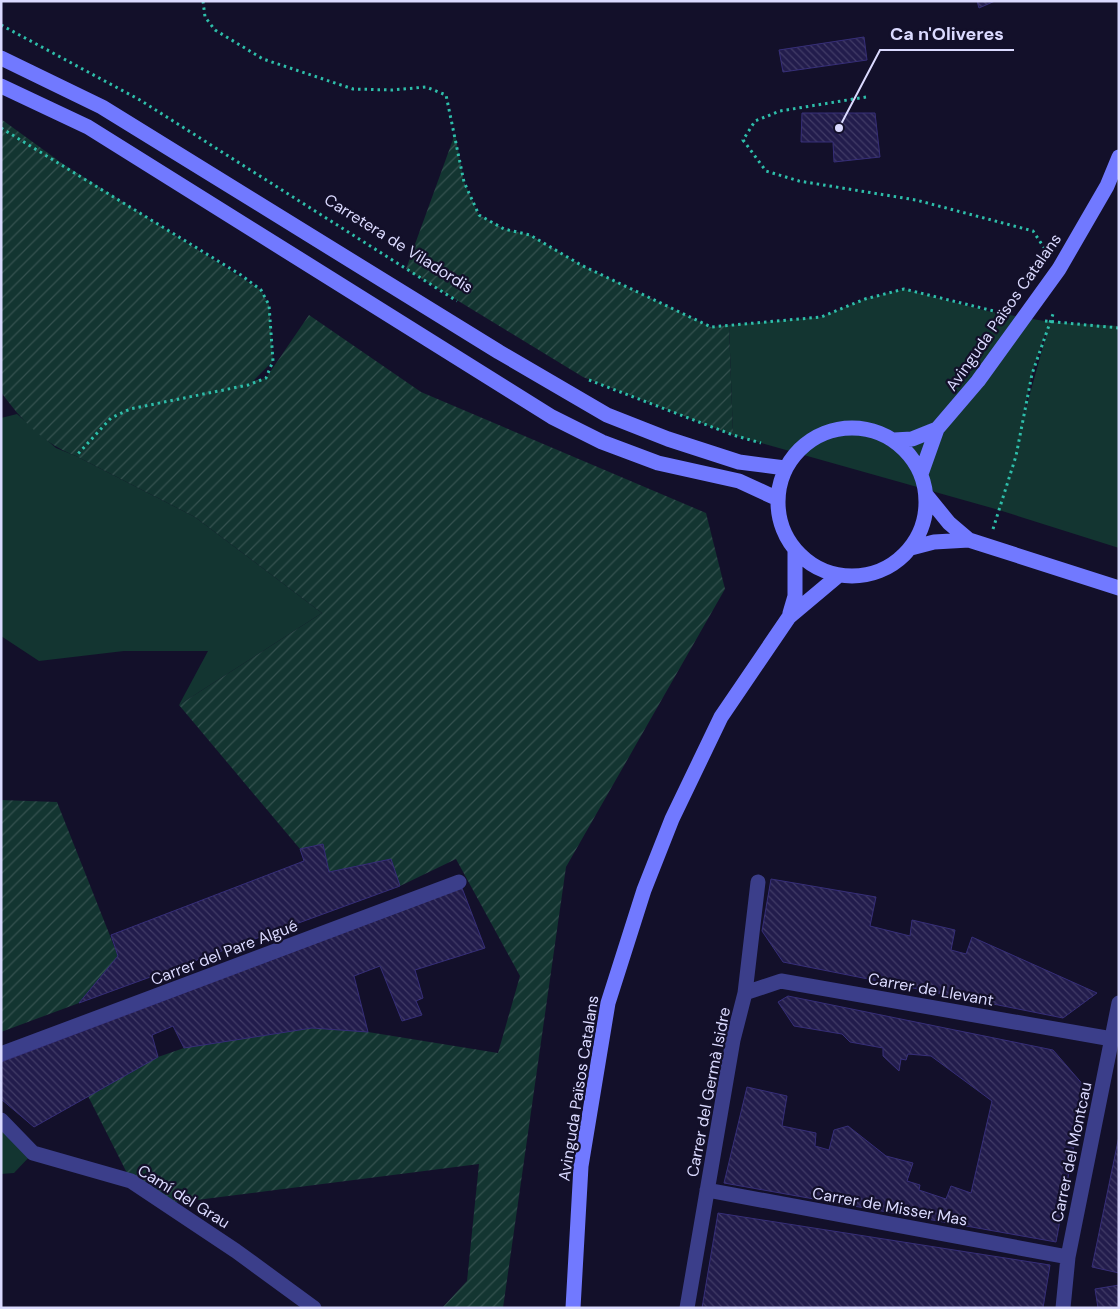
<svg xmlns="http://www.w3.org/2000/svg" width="1120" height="1309" viewBox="0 0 1120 1309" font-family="'DM Sans',sans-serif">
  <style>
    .grass { fill: #133531; fill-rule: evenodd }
    .garden { fill: url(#garden-furrows) }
    .building { fill: url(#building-back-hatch); stroke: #362e78 }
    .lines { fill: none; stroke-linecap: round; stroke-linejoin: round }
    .path { stroke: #2ebeaa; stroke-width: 3; stroke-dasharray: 2.5 4; stroke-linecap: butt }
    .street { stroke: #3b3e8a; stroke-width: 15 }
    .secondary { stroke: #7179ff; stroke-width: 15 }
    .labels { text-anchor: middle; stroke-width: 4.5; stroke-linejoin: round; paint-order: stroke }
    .street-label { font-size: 16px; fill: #dbdaff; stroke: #13102a }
    .leader { fill: none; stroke: #dbdaff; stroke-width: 2 }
    .callout-dot { fill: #dbdaff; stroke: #13102a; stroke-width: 2 }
    .callout-label { font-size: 18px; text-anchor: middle; font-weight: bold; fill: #dbdaff; stroke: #13102a; stroke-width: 4.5; stroke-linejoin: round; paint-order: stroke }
  </style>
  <defs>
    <pattern id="garden-furrows" width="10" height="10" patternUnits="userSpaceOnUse" patternTransform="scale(1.25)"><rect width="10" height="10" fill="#133531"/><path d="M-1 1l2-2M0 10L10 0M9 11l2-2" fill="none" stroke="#355250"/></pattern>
    <pattern id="building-back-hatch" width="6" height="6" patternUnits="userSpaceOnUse" patternTransform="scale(1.25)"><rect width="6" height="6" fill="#221c4c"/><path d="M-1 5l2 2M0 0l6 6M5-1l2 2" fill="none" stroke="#423c67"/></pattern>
  </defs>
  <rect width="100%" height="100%" fill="#13102a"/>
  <path class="grass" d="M904 289 987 311 1050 322 1119 326V548L999 510 733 435 729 325 821 317 865 299ZM1046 332H1047L1023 419 1032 374Z
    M17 414 56 448 76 456 195 517 322 613 179 705 208 651H124L39 661 1 636V418Z
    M1 1120 33 1153 14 1173 1 1174Z"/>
  <path class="garden" d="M1 119 63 164 261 290 269 305 273 361 253 381 266 378 309 315 421 392 706 513 725 589 566 867 503 1308H442L467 1281 479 1164 165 1204 131 1181 88 1096 158 1057 184 1048 312 1028 368 1032 498 1053 520 976 456 859 400 886 391 859 329 872 323 844 300 849 179 705 322 613 195 517 76 456C44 444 21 420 1 392Z
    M455 134 464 182 479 215 504 229 530 235 581 265 711 327 729 325 733 435 583 377 406 269Z
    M1 800 57 802 118 956 79 1003 1 1032Z"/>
  <path class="building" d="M977 1H995L979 8Z
    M864 37 867 60 783 72 779 50Z
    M802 113H875L880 157 834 162 833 142H801Z
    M323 844 329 872 391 859 400 886 79 1003 118 956 111 935 304 861 300 849Z
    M771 879 876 897 870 926 910 936 912 920 955 930 951 950 966 954 972 937 1097 993 1063 1018 783 962 762 931Z
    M462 888 485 948 415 970 423 998 416 1001 422 1015 402 1021 380 966 354 976 368 1032 312 1028 184 1048 173 1026 152 1035 158 1057 34 1127 1 1099V1062Z
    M788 996 1053 1050 1085 1087 1056 1242 724 1183 747 1087 787 1096 782 1126 816 1133 815 1146 829 1150 834 1130 848 1126 886 1156 913 1163 907 1181 920 1185 919 1190 946 1199 951 1186 971 1193 992 1101 931 1056 908 1054 906 1060 901 1059 899 1071 883 1056V1048L850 1042 842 1034 794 1026 778 1002Z
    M1119 1136V1273L1092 1267Z
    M718 1213 1050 1265 1043 1308H702Z
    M1119 1285V1308H1098L1095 1289Z"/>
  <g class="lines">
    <path class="path" d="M203 1 205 17 215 30 263 59 353 89 392 90 426 87 446 95 464 182 479 215 504 229 530 235 581 265 711 327 821 317 865 299 904 289 1002 313
      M1 25 140 100 457 301
      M866 97 780 111 755 121 743 140 766 171 799 181 916 200 1033 231 1047 252
      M1 128 241 275 261 290 269 305 273 361 266 378 248 385 130 409 111 418 76 456
      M1045 321 1119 328
      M589 380 733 435 761 443
      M993 529 1016 456 1032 374 1053 314"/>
    <path class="street" d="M745 993 781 981 1112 1039
      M1 1054 459 882
      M1 1120 33 1153 131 1181 236 1251 314 1308
      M707 1190 1068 1257
      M687 1308 733 1040 745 993 758 882
      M1063 1308 1068 1257 1119 1003"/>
    <path class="secondary" d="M1 58 102 107 499 352 607 415 668 439 739 462 785 468
      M1 86 88 127 552 417 602 442 658 463 739 481 778 499
      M778 502a74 74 0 1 1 148 0a74 74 0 1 1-148 0Z
      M894 440 912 439 937 429
      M921 474 937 429 978 381 1059 269 1107 186 1119 157
      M927 496 949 523 969 540
      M911 548 934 542 969 540 1119 588
      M790 613 795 596V550
      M573 1308 581 1166 608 1003 644 890 672 819 721 717 789 617 839 575"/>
  </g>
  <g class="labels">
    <g class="street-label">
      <text transform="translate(399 243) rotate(32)" y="6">Carretera de Viladordis</text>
      <text transform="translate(1003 312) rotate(-55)" y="6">Avinguda Països Catalans</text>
      <text transform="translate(224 952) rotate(-21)" y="6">Carrer del Pare Algué</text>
      <text transform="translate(931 989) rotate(10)" y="6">Carrer de Llevant</text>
      <text transform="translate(578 1088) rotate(-81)" y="6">Avinguda Països Catalans</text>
      <text transform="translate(708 1092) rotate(-79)" y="6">Carrer del Germà Isidre</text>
      <text transform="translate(1071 1152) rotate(-78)" y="6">Carrer del Montcau</text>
      <text transform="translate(184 1196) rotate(32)" y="6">Camí del Grau</text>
      <text transform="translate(890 1206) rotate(10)" y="6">Carrer de Misser Mas</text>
    </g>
  </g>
  <path class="leader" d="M839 128L880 50H1014"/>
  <circle class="callout-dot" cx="839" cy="128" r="5"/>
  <g class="callout-label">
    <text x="947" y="40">Ca n'Oliveres</text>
  </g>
  <rect width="1120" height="1309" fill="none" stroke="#dbdaff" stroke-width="5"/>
</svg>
